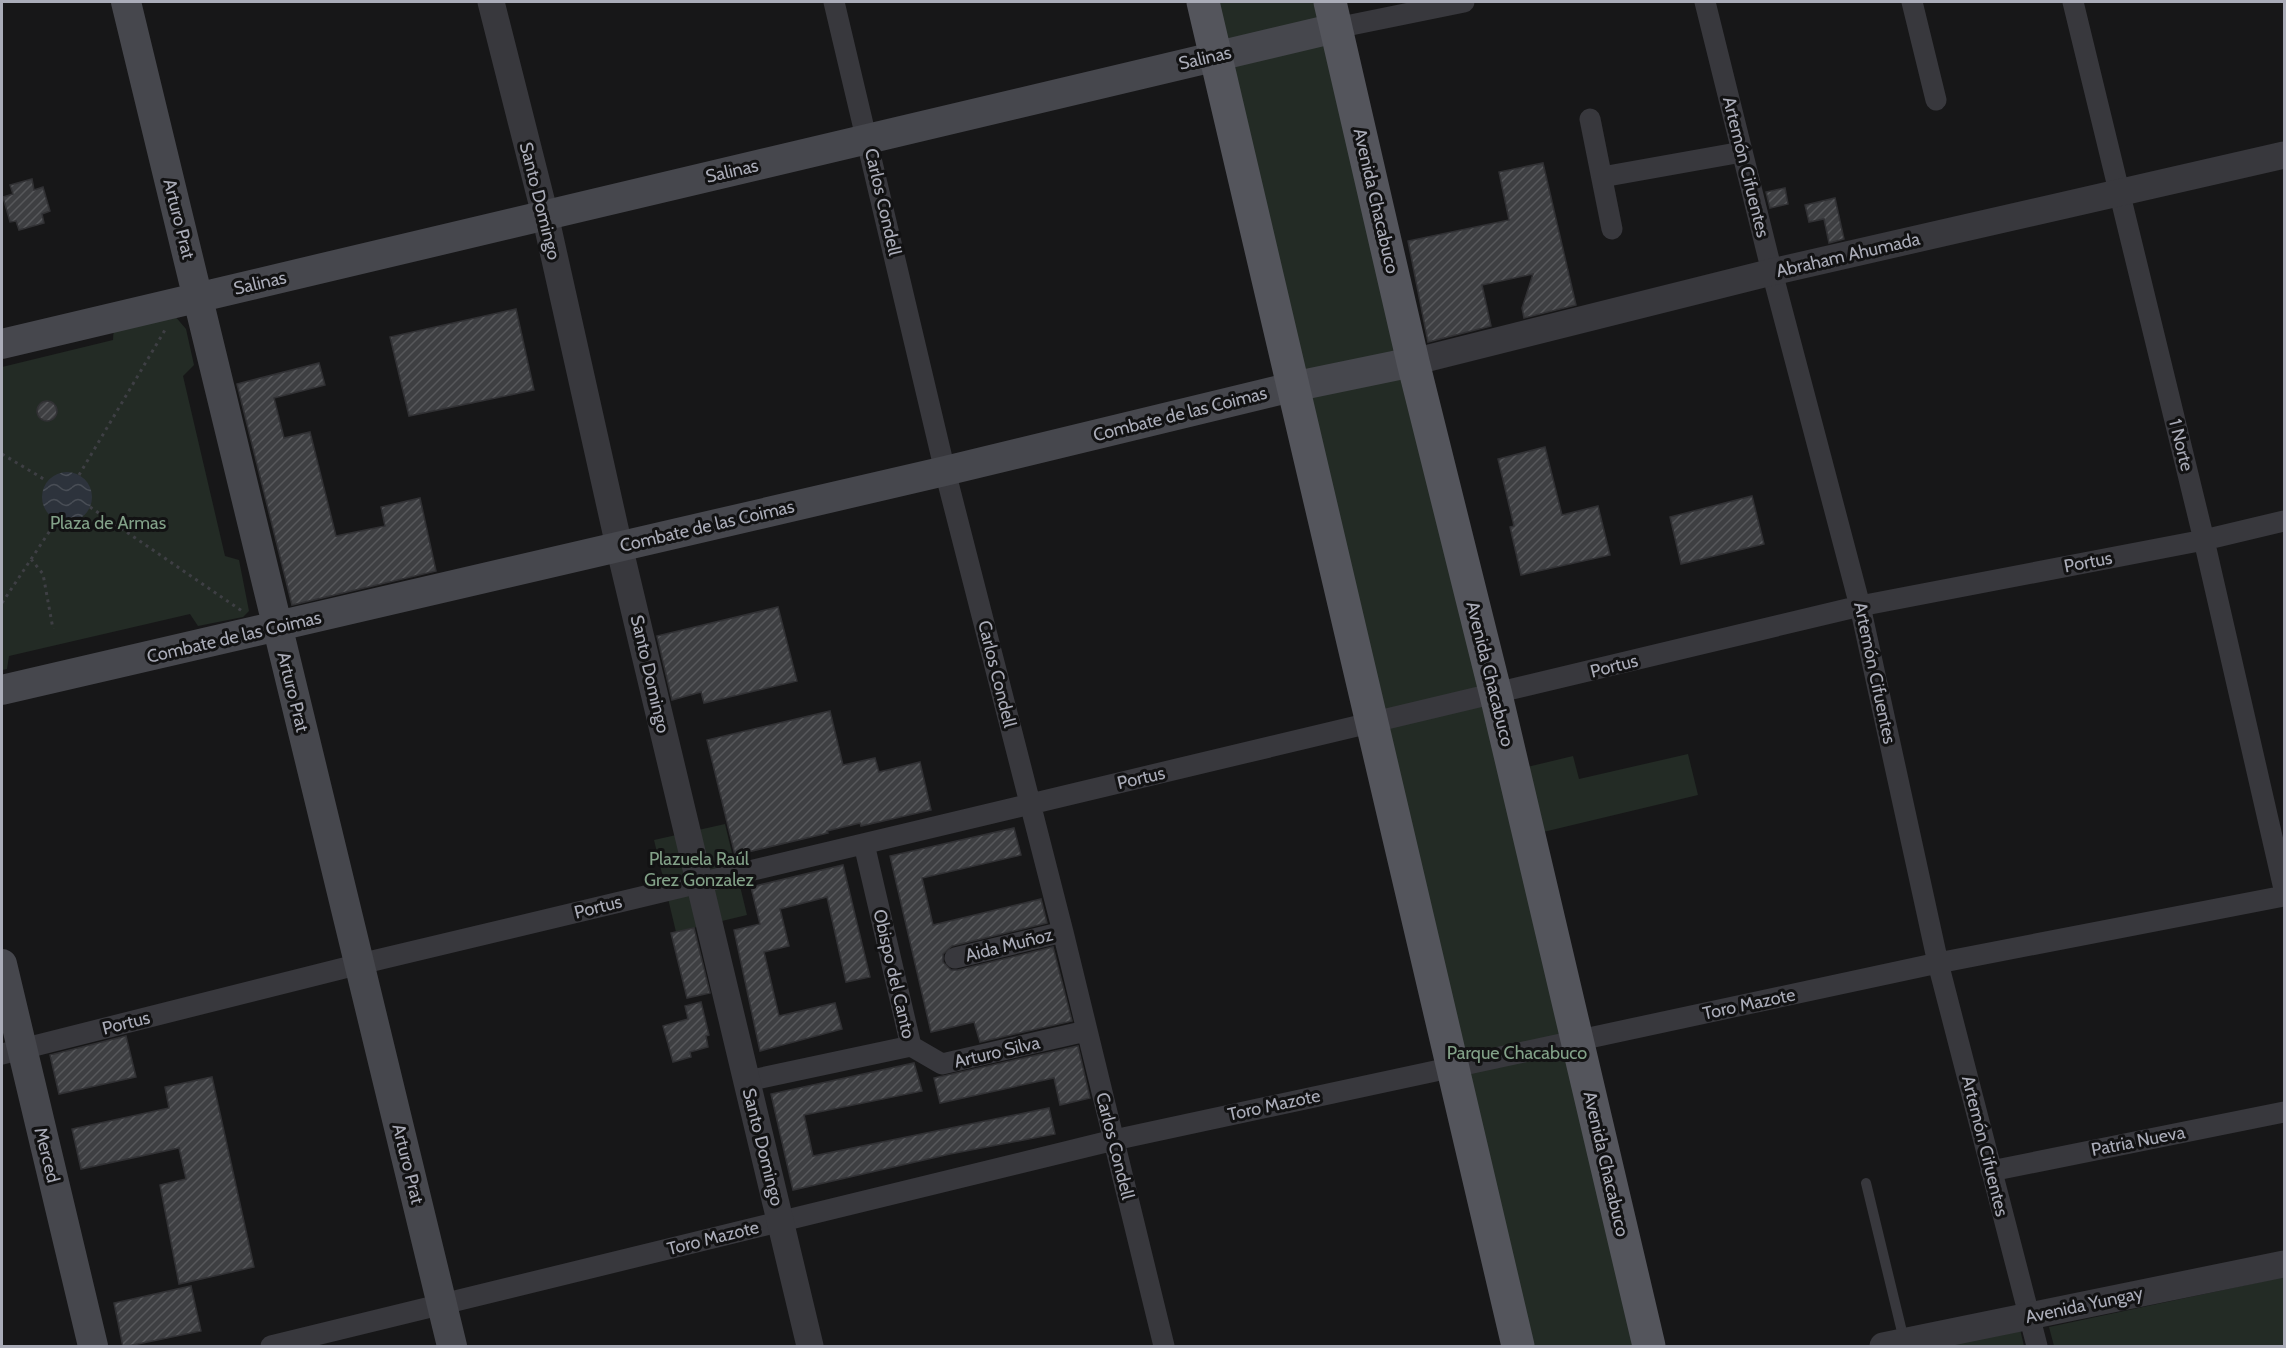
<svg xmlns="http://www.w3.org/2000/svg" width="2286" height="1348" viewBox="0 0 2286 1348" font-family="Cabin,sans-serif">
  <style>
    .park { fill: #232b25 }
    .water { fill: url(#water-waves) }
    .building { fill: url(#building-hatch); stroke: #313134; stroke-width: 1.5 }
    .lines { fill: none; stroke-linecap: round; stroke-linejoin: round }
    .path { stroke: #3e3f44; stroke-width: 3; stroke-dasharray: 3 4.5; stroke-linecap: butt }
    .service { stroke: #38383d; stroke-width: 10 }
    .minor { stroke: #38383d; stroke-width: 21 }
    .tertiary { stroke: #38383d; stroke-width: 27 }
    .secondary { stroke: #46474d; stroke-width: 30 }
    .primary { stroke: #54555c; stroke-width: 33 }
    .labels { text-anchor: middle; stroke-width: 6; stroke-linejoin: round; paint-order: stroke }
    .street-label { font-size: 18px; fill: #aaacb8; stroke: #121213 }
    .park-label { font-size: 18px; fill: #82a188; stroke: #121213 }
  </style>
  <defs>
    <pattern id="water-waves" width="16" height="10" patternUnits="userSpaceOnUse" patternTransform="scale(1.5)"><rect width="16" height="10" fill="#2d333c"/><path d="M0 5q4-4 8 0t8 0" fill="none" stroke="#494e56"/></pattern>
    <pattern id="building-hatch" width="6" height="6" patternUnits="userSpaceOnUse" patternTransform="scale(1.5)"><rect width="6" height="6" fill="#3e3f42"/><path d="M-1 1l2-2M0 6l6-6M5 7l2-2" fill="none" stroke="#57585b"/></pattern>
  </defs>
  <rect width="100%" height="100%" fill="#171718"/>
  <path class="park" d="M1217 2H1315L1636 1346H1528Z
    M174 315 186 329 194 365 183 376 225 556 239 560 249 611 243 617 198 626 190 614 9 656 7 669 2 670V367L113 340 114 324Z
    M1688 754 1698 795 1535 834 1519 769 1573 756 1579 779Z
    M725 824 747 915 676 932 654 840Z
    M2284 1277V1346H2054L2049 1327Z
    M2020 1329 2024 1346H1944Z"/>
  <path class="water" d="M42 497a25 25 0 1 1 50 0a25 25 0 1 1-50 0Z"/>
  <path class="building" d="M1543 163 1576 305 1524 318 1522 308 1533 274 1482 285 1491 326 1428 342 1408 241 1509 220 1499 172Z
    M32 179 34 190 43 187 50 211 42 214 44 223 19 230 16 221 10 222 3 197 13 194 10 185Z
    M1785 188 1788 204 1770 208 1766 192Z
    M1835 198 1844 239 1829 243 1824 219 1809 222 1805 205Z
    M516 309 534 390 409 416 390 337Z
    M319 363 325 385 274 398 284 438 310 432 336 536 385 526 381 507 420 498 436 571 292 605 237 384Z
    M37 411a10 10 0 1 1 20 0a10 10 0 1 1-20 0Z
    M1545 447 1562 515 1598 506 1610 555 1521 575 1510 527 1514 526 1498 459Z
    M1752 496 1764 544 1681 564 1670 517Z
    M778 607 797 681 704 703 701 692 672 700 657 636Z
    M830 711 843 765 875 758 879 772 920 762 931 810 861 826 860 823 827 831 828 833 735 855 707 740Z
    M1014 828 1021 855 922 878 933 925 1041 899 1047 923 952 946 943 954V962L951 970H958L1053 947 1072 1021 980 1042 974 1022 931 1032 890 856Z
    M843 865 870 977 846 982 827 897 780 909 789 946 764 952 779 1016 835 1003 842 1029 760 1051 734 930 760 924 751 887Z
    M694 928 710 993 687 998 671 933Z
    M701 1002 709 1035 706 1036 708 1047 690 1052 691 1057 673 1062 663 1026 688 1019 685 1006Z
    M126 1036 136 1077 59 1094 50 1055Z
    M1078 1046 1090 1098 1060 1105 1054 1078 940 1103 934 1078Z
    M914 1063 922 1091 804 1115 813 1156 1049 1108 1055 1134 950 1154 793 1190 771 1094Z
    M212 1077 254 1267 179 1284 160 1185 186 1179 179 1148 81 1169 72 1129 169 1108 165 1087Z
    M191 1286 201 1331 123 1347 114 1303Z"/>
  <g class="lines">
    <path class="path" d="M2 454 47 481
      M79 475 165 330
      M90 507 242 611
      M31 559 43 574 53 629
      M2 603 57 520"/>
    <path class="service" d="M1866 1183 1904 1340"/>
    <path class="minor" d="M834 2 945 471 1063 932 1164 1346
      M1705 2 1772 272 1860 606 1938 963 2037 1346
      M1912 2 1936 100
      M2073 2 2204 540 2284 889
      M1336 28 1464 2
      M1590 119 1612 229
      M1602 177 1742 152
      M955 958 1063 932
      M911 1046 942 1064 1086 1031
      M2 1054 360 964 1860 606 2204 540 2284 521
      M747 1081 911 1046 864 844
      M1991 1171 2284 1112
      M271 1346 1114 1140 1938 963 2284 896"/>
    <path class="tertiary" d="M491 2 545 215 619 546 810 1346
      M1413 362 1772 272 2284 155
      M1883 1346 2284 1264"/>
    <path class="secondary" d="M126 2 452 1346
      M2 344 1336 28
      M2 690 945 471 1292 387 1413 362
      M2 964 93 1346"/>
    <path class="primary" d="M1203 2 1518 1346
      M1330 2 1413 362 1496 695 1649 1346"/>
  </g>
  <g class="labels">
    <g class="street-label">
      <text transform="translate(1205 58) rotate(-13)" y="6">Salinas</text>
      <text transform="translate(1746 167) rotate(76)" y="6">Artemón Cifuentes</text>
      <text transform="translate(732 171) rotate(-13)" y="6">Salinas</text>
      <text transform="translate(540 201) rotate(76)" y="6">Santo Domingo</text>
      <text transform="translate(1376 201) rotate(77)" y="6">Avenida Chacabuco</text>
      <text transform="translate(883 202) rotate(77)" y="6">Carlos Condell</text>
      <text transform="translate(179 219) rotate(76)" y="6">Arturo Prat</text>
      <text transform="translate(1848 255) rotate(-13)" y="6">Abraham Ahumada</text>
      <text transform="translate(260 283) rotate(-13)" y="6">Salinas</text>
      <text transform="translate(1180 414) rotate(-14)" y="6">Combate de las Coimas</text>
      <text transform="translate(2181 445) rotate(76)" y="6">1 Norte</text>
      <text transform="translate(707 526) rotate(-13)" y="6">Combate de las Coimas</text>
      <text transform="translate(2088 562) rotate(-11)" y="6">Portus</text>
      <text transform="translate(234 637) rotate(-13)" y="6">Combate de las Coimas</text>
      <text transform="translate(1614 666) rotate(-14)" y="6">Portus</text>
      <text transform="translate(1875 673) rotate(78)" y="6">Artemón Cifuentes</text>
      <text transform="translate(650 674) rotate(77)" y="6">Santo Domingo</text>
      <text transform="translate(997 674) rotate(76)" y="6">Carlos Condell</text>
      <text transform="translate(1490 674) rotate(76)" y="6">Avenida Chacabuco</text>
      <text transform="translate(293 692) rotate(76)" y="6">Arturo Prat</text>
      <text transform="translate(1141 778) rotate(-13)" y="6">Portus</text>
      <text transform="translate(598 907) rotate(-14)" y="6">Portus</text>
      <text transform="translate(1009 945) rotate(-14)" y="6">Aida Muñoz</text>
      <text transform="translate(894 974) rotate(77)" y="6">Obispo del Canto</text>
      <text transform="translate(1749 1004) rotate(-12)" y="6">Toro Mazote</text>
      <text transform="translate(126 1023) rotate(-14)" y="6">Portus</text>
      <text transform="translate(997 1052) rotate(-13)" y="6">Arturo Silva</text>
      <text transform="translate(1274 1105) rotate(-12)" y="6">Toro Mazote</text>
      <text transform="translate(2138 1141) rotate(-11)" y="6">Patria Nueva</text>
      <text transform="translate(1115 1146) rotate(76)" y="6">Carlos Condell</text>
      <text transform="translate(1985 1146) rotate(76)" y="6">Artemón Cifuentes</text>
      <text transform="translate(763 1147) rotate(76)" y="6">Santo Domingo</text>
      <text transform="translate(47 1155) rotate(76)" y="6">Merced</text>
      <text transform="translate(408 1164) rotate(76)" y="6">Arturo Prat</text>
      <text transform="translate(1606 1164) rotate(77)" y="6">Avenida Chacabuco</text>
      <text transform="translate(713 1238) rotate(-14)" y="6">Toro Mazote</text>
      <text transform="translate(2084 1305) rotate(-12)" y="6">Avenida Yungay</text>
    </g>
    <g class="park-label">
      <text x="108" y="529">Plaza de Armas</text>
      <text x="699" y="865">Plazuela Raúl<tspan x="699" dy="21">Grez Gonzalez</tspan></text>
      <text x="1517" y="1059">Parque Chacabuco</text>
    </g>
  </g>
  <rect width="2286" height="1348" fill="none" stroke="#aaacb8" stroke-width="6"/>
</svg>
